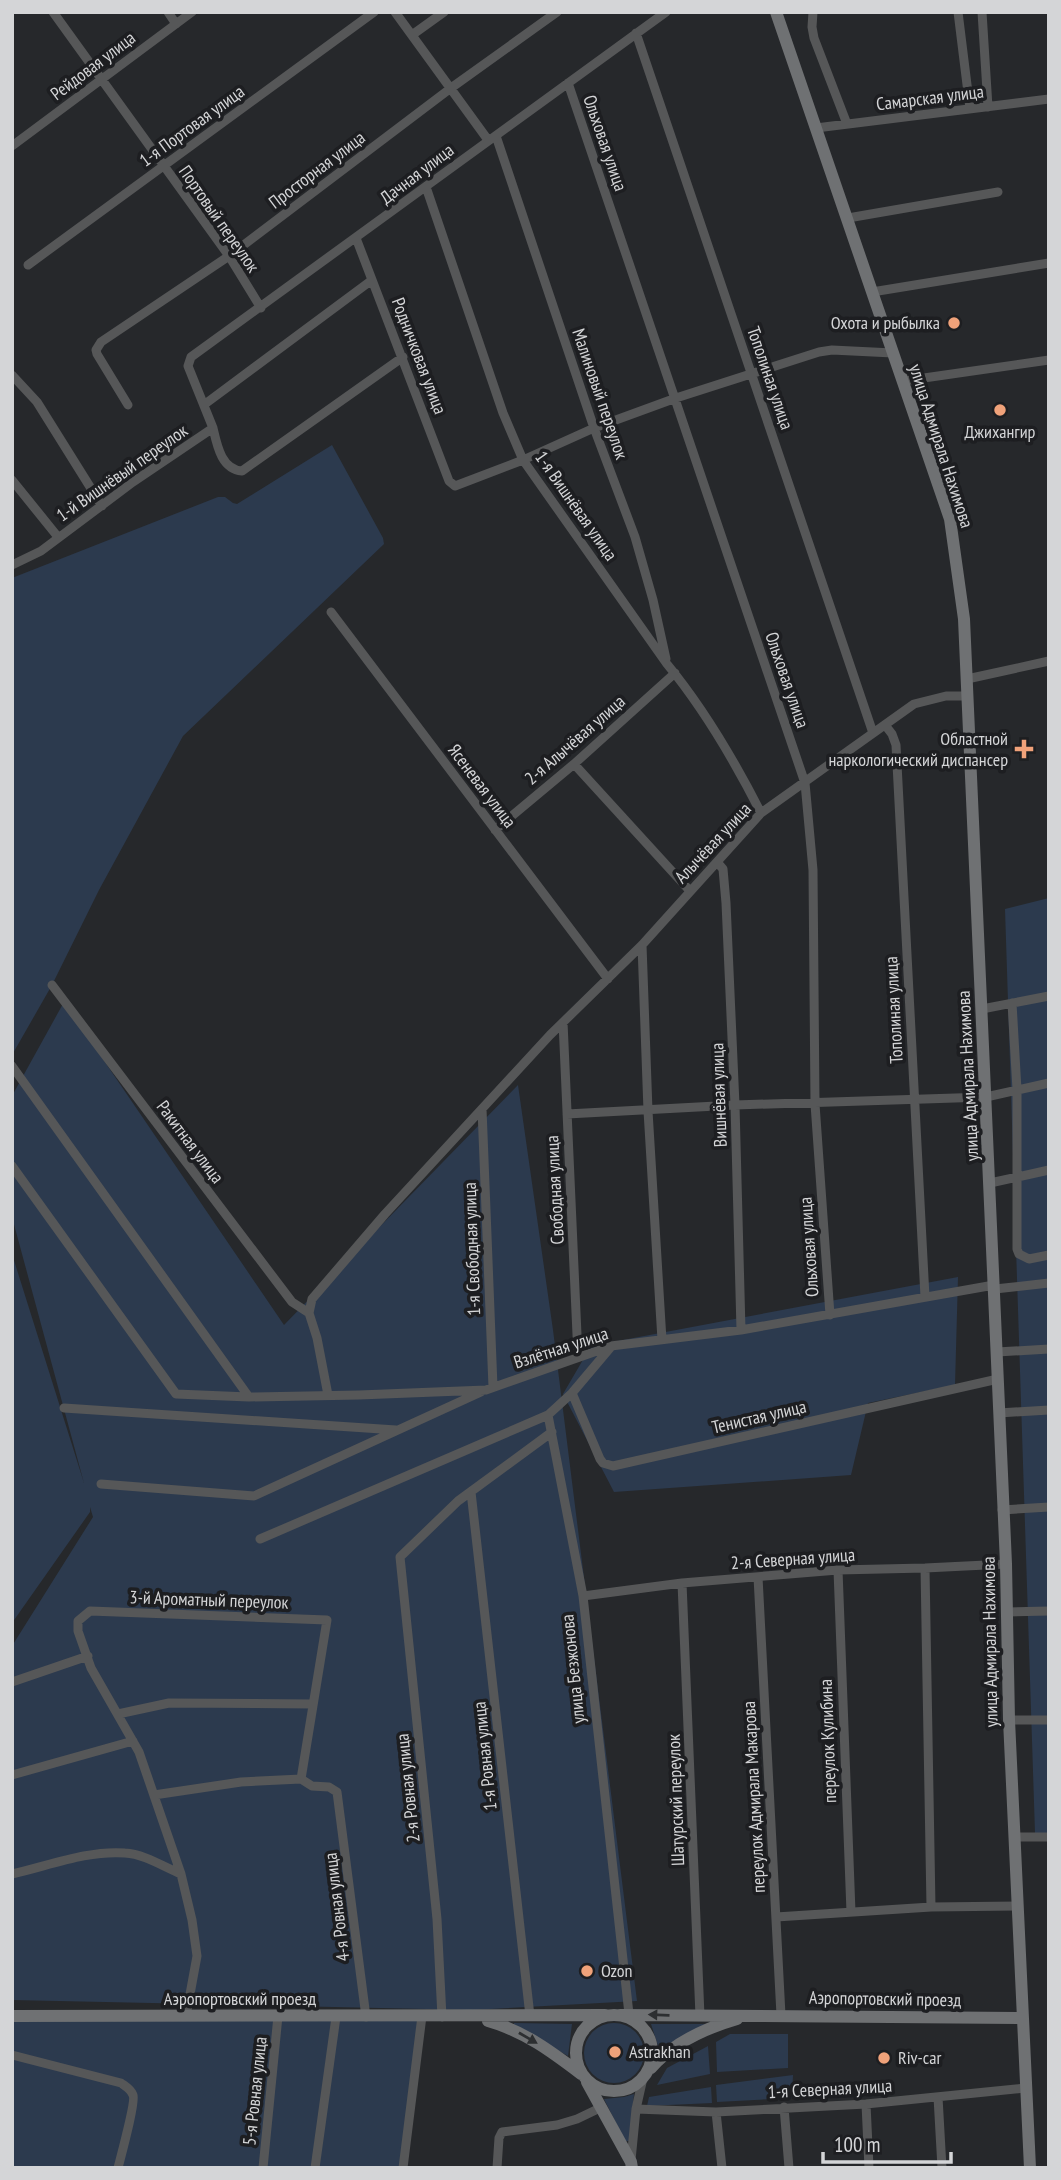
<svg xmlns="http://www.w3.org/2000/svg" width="1061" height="2180" viewBox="0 0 1061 2180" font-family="'PT Sans Narrow',sans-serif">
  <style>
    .green { fill: #2c3a4e }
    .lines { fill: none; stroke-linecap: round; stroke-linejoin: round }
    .street { stroke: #565758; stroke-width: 9 }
    .secondary { stroke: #6f7173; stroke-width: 12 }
    .oneway { fill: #2d2f31 }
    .poi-dot { fill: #f0a27a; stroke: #1d1e21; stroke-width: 2.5 }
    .labels { text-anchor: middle; stroke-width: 7; stroke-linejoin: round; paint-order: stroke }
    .street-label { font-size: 18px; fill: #d4d5d7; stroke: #1d1e21 }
    .poi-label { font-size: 18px; fill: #d4d5d7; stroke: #1d1e21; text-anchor: start }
  </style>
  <rect width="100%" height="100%" fill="#26282b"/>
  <path class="green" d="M332 445 383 538 384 544 183 736 99 890 52 985 12 1055V578L218 497H225L233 503 237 504Z
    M1049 898V1833H1035L1005 909Z
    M64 1002 284 1325 518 1085 553 1330 637 2001 471 2010 12 2000V1646L93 1517 90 1507V1512L12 1623V1254L84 1483 12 1217V1096Z
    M958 1277 955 1385 868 1403 851 1475 614 1492 563 1394 591 1346Z
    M420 2020 403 2168H12V2021Z
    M514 2023 572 2024 568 2056 514 2025Z
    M584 2053a30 30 0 1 1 60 0a30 30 0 1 1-60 0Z
    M651 2024H710L660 2052Z
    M730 2034H788V2068L717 2072 716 2042Z
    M708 2046 710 2074 657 2085 667 2068Z
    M793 2075 792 2098 717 2102 716 2085Z
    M711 2087 712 2103 647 2106 649 2097Z
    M634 2094 629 2141H625L604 2099 624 2097Z"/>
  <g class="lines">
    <path class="street" d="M53 12 229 256 261 308
      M168 12 176 24
      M395 12 488 140
      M813 12 812 27 814 38 847 124
      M958 12 970 109
      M982 12 988 107
      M636 33 873 733
      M412 35 444 12
      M568 83 805 783 813 870 815 1104 830 1315
      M816 128 1049 99
      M496 136 594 428 635 537 653 600 666 659
      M12 146 192 12
      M426 187 503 413 523 460 667 664C705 710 734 760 761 813
      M848 218 998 192
      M356 238 449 481 455 486 523 460 594 428 676 398 819 352 832 350 893 353
      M28 265 374 12
      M872 292 1049 263
      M12 375 37 402 102 506
      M903 381 1049 360
      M205 404 372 280
      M128 405 97 354 96 350 101 342 229 256 451 88 557 12
      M213 428 188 366 191 357 666 12
      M12 480 58 537
      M12 565 41 551 133 482 213 428C217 445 221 469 242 471L403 357
      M331 612 608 979
      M967 679 1049 661
      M885 725 892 734 896 745 925 1297
      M574 764 690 891
      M495 830 574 764 675 673
      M717 862 723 869 726 903 735 1105 741 1330
      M642 945 648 1111 662 1340
      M52 985 292 1302 309 1313
      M1012 1003 1017 1090V1249L1019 1254 1029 1259 1049 1255
      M982 1009 1049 996
      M563 1022 578 1357
      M12 1066 249 1397
      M482 1109 493 1387
      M567 1114 735 1105 986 1097 1049 1083
      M12 1166 176 1394 249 1397 359 1395 486 1390 611 1346 741 1330 994 1285
      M990 1183 1049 1170
      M995 1289 1049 1283
      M610 1348 572 1393 548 1415 583 1596 629 2014 645 2030
      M997 1352 1049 1349
      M572 1393 600 1459 603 1463 613 1466 998 1379
      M328 1395 317 1338 309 1313 312 1299 385 1214 550 1035 642 945 761 813 914 704 946 696H968
      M64 1408 396 1430
      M999 1413 1049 1410
      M101 1484 254 1496 481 1392
      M471 1492 530 2016
      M1002 1510 1049 1507
      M260 1539 548 1415
      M925 1568 931 1907
      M838 1570 851 1912
      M758 1577 781 2015
      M682 1583 700 2016
      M583 1596 682 1583 838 1570 925 1568 1006 1564
      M1006 1612 1049 1611
      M12 1682 88 1656
      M118 1714 169 1703 313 1704
      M1009 1720H1049
      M12 1775 133 1741
      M154 1795 241 1782 301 1779 312 1786 329 1787 337 1792 366 2017
      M1014 1837H1049
      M12 1874C48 1866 88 1850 125 1853 144 1854 164 1867 181 1874
      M776 1917 931 1907 1017 1906
      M186 2016 197 1956 192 1920 181 1874 139 1752 91 1668 78 1631V1621L90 1611 327 1620 301 1779
      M442 2017 437 1919 400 1557 458 1501 552 1432
      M12 2055 121 2083C125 2086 131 2089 133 2095 136 2101 121 2156 118 2168
      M938 2097 942 2168
      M866 2104 869 2168
      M784 2107 789 2168
      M636 2109 716 2112 866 2104 1025 2088
      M716 2112 722 2168
      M631 2160 636 2109 643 2078
      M263 2168 278 2016
      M315 2168 336 2017
      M403 2168 422 2016
      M497 2168 499 2138 502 2132 557 2125 577 2119 602 2107"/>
    <path class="secondary" d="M776 12 950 519 964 619 1006 1564 1009 1720 1030 2168
      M576 2053a38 38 0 1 1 76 0a38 38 0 1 1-76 0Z
      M620 2015 1021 2018
      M12 2016 605 2015
      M488 2021C524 2031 552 2052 581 2074
      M651 2068C672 2044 706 2028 737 2019
      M587 2082 631 2162 632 2168"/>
  </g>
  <defs><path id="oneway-solid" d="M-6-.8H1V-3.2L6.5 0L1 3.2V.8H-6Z" transform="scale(1.75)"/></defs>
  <g class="oneway">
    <use href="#oneway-solid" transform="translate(659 2015) rotate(-178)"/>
    <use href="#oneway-solid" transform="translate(528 2038) rotate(30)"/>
  </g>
  <g class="poi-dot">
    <circle cx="954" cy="323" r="7"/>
    <circle cx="1000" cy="410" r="7"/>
    <path d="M1020.5 738.5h7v7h7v7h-7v7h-7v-7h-7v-7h7z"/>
    <circle cx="587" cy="1971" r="7"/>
    <circle cx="615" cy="2052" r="7"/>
    <circle cx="884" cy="2058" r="7"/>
  </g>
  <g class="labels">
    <g class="street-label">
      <text transform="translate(93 66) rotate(-37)" y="6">Рейдовая улица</text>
      <text transform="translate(930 98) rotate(-7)" y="6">Самарская улица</text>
      <text transform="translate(192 126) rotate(-36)" y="6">1-я Портовая улица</text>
      <text transform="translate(605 143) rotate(71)" y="6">Ольховая улица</text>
      <text transform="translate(317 170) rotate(-37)" y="6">Просторная улица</text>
      <text transform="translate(417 174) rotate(-37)" y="6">Дачная улица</text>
      <text transform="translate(219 219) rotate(55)" y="6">Портовый переулок</text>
      <text transform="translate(419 356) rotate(69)" y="6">Родничковая улица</text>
      <text transform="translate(770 378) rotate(71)" y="6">Тополиная улица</text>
      <text transform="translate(600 394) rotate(71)" y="6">Малиновый переулок</text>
      <text transform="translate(941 446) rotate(72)" y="6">улица Адмирала Нахимова</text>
      <text transform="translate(122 473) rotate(-35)" y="6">1-й Вишнёвый переулок</text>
      <text transform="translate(576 506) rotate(55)" y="6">1-я Вишнёвая улица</text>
      <text transform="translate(787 680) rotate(71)" y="6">Ольховая улица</text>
      <text transform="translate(575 740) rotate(-41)" y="6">2-я Алычёвая улица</text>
      <text transform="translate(482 786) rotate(53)" y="6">Ясеневая улица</text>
      <text transform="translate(713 843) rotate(-47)" y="6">Алычёвая улица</text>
      <text transform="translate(894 1010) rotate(-93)" y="6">Тополиная улица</text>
      <text transform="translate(968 1076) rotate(-93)" y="6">улица Адмирала Нахимова</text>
      <text transform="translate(719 1095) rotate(-92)" y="6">Вишнёвая улица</text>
      <text transform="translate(190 1142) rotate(53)" y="6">Ракитная улица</text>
      <text transform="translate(555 1190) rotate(-93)" y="6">Свободная улица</text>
      <text transform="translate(809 1247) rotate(-94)" y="6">Ольховая улица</text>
      <text transform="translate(472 1249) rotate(-92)" y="6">1-я Свободная улица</text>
      <text transform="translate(561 1348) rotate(-18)" y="6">Взлётная улица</text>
      <text transform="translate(759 1417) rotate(-13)" y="6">Тенистая улица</text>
      <text transform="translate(793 1559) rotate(-4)" y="6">2-я Северная улица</text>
      <text transform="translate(209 1600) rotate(2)" y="6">3-й Ароматный переулок</text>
      <text transform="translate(990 1642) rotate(-91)" y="6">улица Адмирала Нахимова</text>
      <text transform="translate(573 1669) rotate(-96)" y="6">улица Безжонова</text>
      <text transform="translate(828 1741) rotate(-92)" y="6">переулок Кулибина</text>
      <text transform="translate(485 1756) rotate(-96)" y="6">1-я Ровная улица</text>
      <text transform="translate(408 1788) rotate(-96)" y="6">2-я Ровная улица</text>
      <text transform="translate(754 1797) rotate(-93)" y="6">переулок Адмирала Макарова</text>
      <text transform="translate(676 1800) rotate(-92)" y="6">Шатурский переулок</text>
      <text transform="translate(337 1907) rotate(-97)" y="6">4-я Ровная улица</text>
      <text x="240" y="2005">Аэропортовский проезд</text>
      <text transform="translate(885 1999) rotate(1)" y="6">Аэропортовский проезд</text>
      <text transform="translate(830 2089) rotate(-3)" y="6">1-я Северная улица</text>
      <text transform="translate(255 2091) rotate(-84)" y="6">5-я Ровная улица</text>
    </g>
    <g class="poi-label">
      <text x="940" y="329" text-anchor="end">Охота и рыбылка</text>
      <text x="1000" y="438" text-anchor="middle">Джихангир</text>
      <text x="1008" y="745" text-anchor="end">Областной<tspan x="1008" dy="21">наркологический диспансер</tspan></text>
      <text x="601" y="1977">Ozon</text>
      <text x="629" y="2058">Astrakhan</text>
      <text x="898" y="2064">Riv-car</text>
    </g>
  </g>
  <rect width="1061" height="2180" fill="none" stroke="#d4d5d7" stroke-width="28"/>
  <path d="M823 2152v10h128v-10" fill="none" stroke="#d4d5d7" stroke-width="3.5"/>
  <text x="834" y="2152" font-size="21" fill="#d4d5d7" stroke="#1d1e21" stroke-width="5" paint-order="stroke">100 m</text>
</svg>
